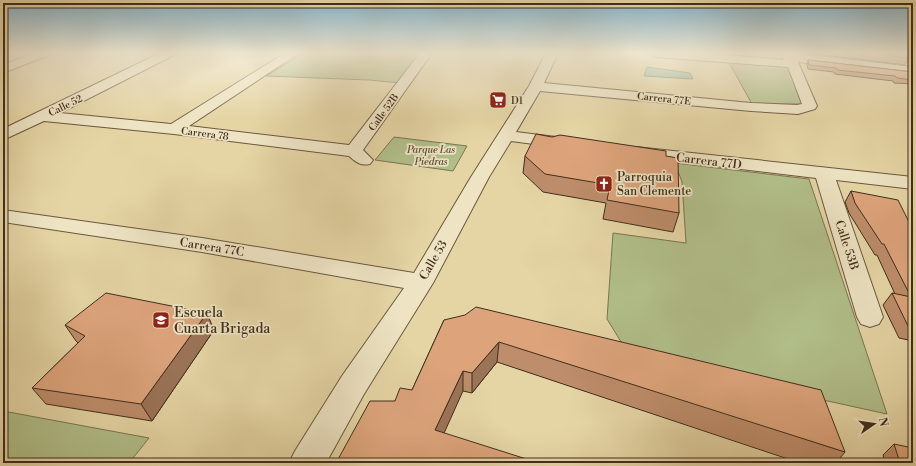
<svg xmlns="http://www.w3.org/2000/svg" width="916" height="466" viewBox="0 0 916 466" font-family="'Libre Bodoni',serif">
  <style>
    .green { fill: #b1be89; stroke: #7a7652 }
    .water { fill: #96b9a8; stroke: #748170 }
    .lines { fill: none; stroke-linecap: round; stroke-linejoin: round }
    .minor-casing { stroke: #6b583e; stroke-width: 2 }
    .minor { fill: #eee4c4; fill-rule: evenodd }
    .wall { fill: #be8d6b; stroke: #422e1c }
    .shaded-wall { fill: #9b7357; stroke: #422e1c }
    .building { fill: #dda47c; stroke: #422e1c }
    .labels { text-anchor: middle; stroke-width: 3.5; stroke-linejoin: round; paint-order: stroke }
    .far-street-label { font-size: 10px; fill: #422e1c; stroke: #eee4c4 }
    .far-poi-label { font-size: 10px; fill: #422e1c; stroke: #eee4c4; text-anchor: start }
    .far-park-label { font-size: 10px; font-style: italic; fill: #584b32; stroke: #eee4c4 }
    .street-label { font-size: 12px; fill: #422e1c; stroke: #eee4c4 }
    .poi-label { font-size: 12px; fill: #422e1c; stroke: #eee4c4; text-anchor: start }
    .near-poi-label { font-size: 14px; fill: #422e1c; stroke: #eee4c4; text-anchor: start }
  </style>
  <rect width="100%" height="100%" fill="#e5d5a5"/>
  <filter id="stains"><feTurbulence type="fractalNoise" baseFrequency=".005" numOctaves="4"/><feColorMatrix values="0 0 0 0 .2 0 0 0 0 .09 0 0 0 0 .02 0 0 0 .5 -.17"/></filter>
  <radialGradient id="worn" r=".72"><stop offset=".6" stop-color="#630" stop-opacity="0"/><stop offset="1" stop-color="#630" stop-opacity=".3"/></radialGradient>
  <path class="green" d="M304 53H421L401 83 369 80 266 76Z
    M727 59 791 64 803 104H752Z
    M394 137 467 146 453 171 375 160Z
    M675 163 809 179 887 414 631 358 607 319 613 233 686 243 682 182Z
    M3 411 149 438 129 463H3Z"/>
  <path class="water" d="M647 67 690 73 693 79 644 76Z"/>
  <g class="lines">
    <g class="minor-casing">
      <path id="minor" d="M34 53H51L49 55 3 73V65Z
        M160 53H176L174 55 60 113 171 124 285 53H299L189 126 349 145 420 53H432L363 150 373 160 370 164C360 166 356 162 349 156L174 134 44 121 3 140V129Z
        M546 53H558L544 83 751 103 797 105 802 104 788 67 656 57 652 55 650 53H702L784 60 782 57V53H794L913 67V75L798 62 817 106 815 109 798 114 751 111 540 91 516 132 564 138 570 139 572 143 570 147 564 148 511 141 489 177 433 283 364 394 326 463H289L295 451 342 376 404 288 202 252 3 222V210L202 238 414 273 471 177 529 86Z
        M636 147 913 177V189L836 180 883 317 879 324 870 327 861 324 857 317 816 178 630 156 627 152 630 148Z"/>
    </g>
    <use href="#minor" class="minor"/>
  </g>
  <path class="wall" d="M808 53H905L908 58 905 65Z
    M808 60 913 72V84L894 83 893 81 835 74 834 72 808 69 807 64Z
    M552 137 666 156 679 213 673 232 603 219 606 203 543 192 523 173 525 156Z
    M851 191 913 230V341L899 338 883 305 892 293 895 294 877 255H875L849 213 845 202Z
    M444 320 845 452 836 463H800L497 362 472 393 463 391 336 463 395 401 412 390Z
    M65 325 214 330 152 421 46 404 32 388 78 343 76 341Z
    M894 444 913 463H885L883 455Z"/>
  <path class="shaded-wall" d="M207 313 214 330 152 421 141 404Z
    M499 342 497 362 472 393V373Z
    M463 371V391L436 451 435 430Z"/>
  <path class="building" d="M870 53H905L908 58Z
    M808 60 913 72V80L897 78 895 76 837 70 836 68 809 65Z
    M536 134 552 137 560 135 666 151V156L678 158 679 213 607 200 610 185 545 174 525 156Z
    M851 191 898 200 913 230V327L908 326 892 293 911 297 884 244H882L855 203Z
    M106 293 207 313 141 404 32 388 85 336 65 325Z
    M476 307 821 390 845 452 499 342 472 373 463 371 435 430 539 463H336L370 401H395L400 388 412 390 444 320 465 315Z
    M894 444 913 448V463H900Z"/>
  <linearGradient id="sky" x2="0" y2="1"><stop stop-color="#87b6ce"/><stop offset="0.45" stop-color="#f3ecd6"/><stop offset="1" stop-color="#f3ecd6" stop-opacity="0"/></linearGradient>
  <rect width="916" height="118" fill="url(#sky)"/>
  <defs>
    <g id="supermarket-square" transform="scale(0.9)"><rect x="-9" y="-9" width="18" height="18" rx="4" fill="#8f2418" stroke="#eee4c4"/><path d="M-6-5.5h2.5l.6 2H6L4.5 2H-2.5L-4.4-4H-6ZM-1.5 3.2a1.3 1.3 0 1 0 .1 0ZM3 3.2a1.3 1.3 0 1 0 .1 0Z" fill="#fff"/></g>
    <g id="church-square" transform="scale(0.9)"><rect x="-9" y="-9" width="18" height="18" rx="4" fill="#8f2418" stroke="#eee4c4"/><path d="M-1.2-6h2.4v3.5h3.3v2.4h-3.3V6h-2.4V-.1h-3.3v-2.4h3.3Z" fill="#fff"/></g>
    <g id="school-square" transform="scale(0.9)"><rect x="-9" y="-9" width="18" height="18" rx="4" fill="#8f2418" stroke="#eee4c4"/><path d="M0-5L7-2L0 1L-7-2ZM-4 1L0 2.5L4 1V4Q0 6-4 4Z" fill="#fff"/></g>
  </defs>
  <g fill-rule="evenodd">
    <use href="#supermarket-square" x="498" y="100"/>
    <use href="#church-square" x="604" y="184"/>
    <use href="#school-square" x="161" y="320"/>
  </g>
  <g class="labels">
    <g class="far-street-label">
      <text transform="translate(664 98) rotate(6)" y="4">Carrera 77E</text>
      <text transform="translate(65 105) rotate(-26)" y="4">Calle 52</text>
      <text transform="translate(383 112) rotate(-54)" y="4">Calle 52B</text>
      <text transform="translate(205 133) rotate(7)" y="4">Carrera 78</text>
    </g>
    <g class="far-poi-label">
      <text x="511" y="104">D1</text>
    </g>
    <g class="far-park-label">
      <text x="431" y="153">Parque Las<tspan x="431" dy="12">Piedras</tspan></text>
    </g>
    <g class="street-label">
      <text transform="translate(709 161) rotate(7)" y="4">Carrera 77D</text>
      <text transform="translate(847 245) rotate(72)" y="4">Calle 53B</text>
      <text transform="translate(212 247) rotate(9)" y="4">Carrera 77C</text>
      <text transform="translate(433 260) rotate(-60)" y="4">Calle 53</text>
    </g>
    <g class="poi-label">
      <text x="617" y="181">Parroquia<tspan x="617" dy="14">San Clemente</tspan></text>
    </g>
    <g class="near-poi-label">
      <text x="174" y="317">Escuela<tspan x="174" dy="16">Cuarta Brigada</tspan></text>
    </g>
  </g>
  <rect width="916" height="466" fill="none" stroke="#e5d5a5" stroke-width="16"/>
  <rect x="4" y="4" width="908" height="458" fill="none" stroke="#422e1c" stroke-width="2"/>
  <rect x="8" y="8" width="900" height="450" fill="none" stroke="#422e1c"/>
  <g transform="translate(874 424) rotate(77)" stroke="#eee4c4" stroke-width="3" paint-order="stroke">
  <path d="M0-3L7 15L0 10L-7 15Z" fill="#422e1c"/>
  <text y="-6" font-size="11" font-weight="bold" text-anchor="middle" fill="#422e1c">N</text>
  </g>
  <rect width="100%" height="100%" filter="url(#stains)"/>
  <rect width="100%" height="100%" fill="url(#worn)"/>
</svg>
